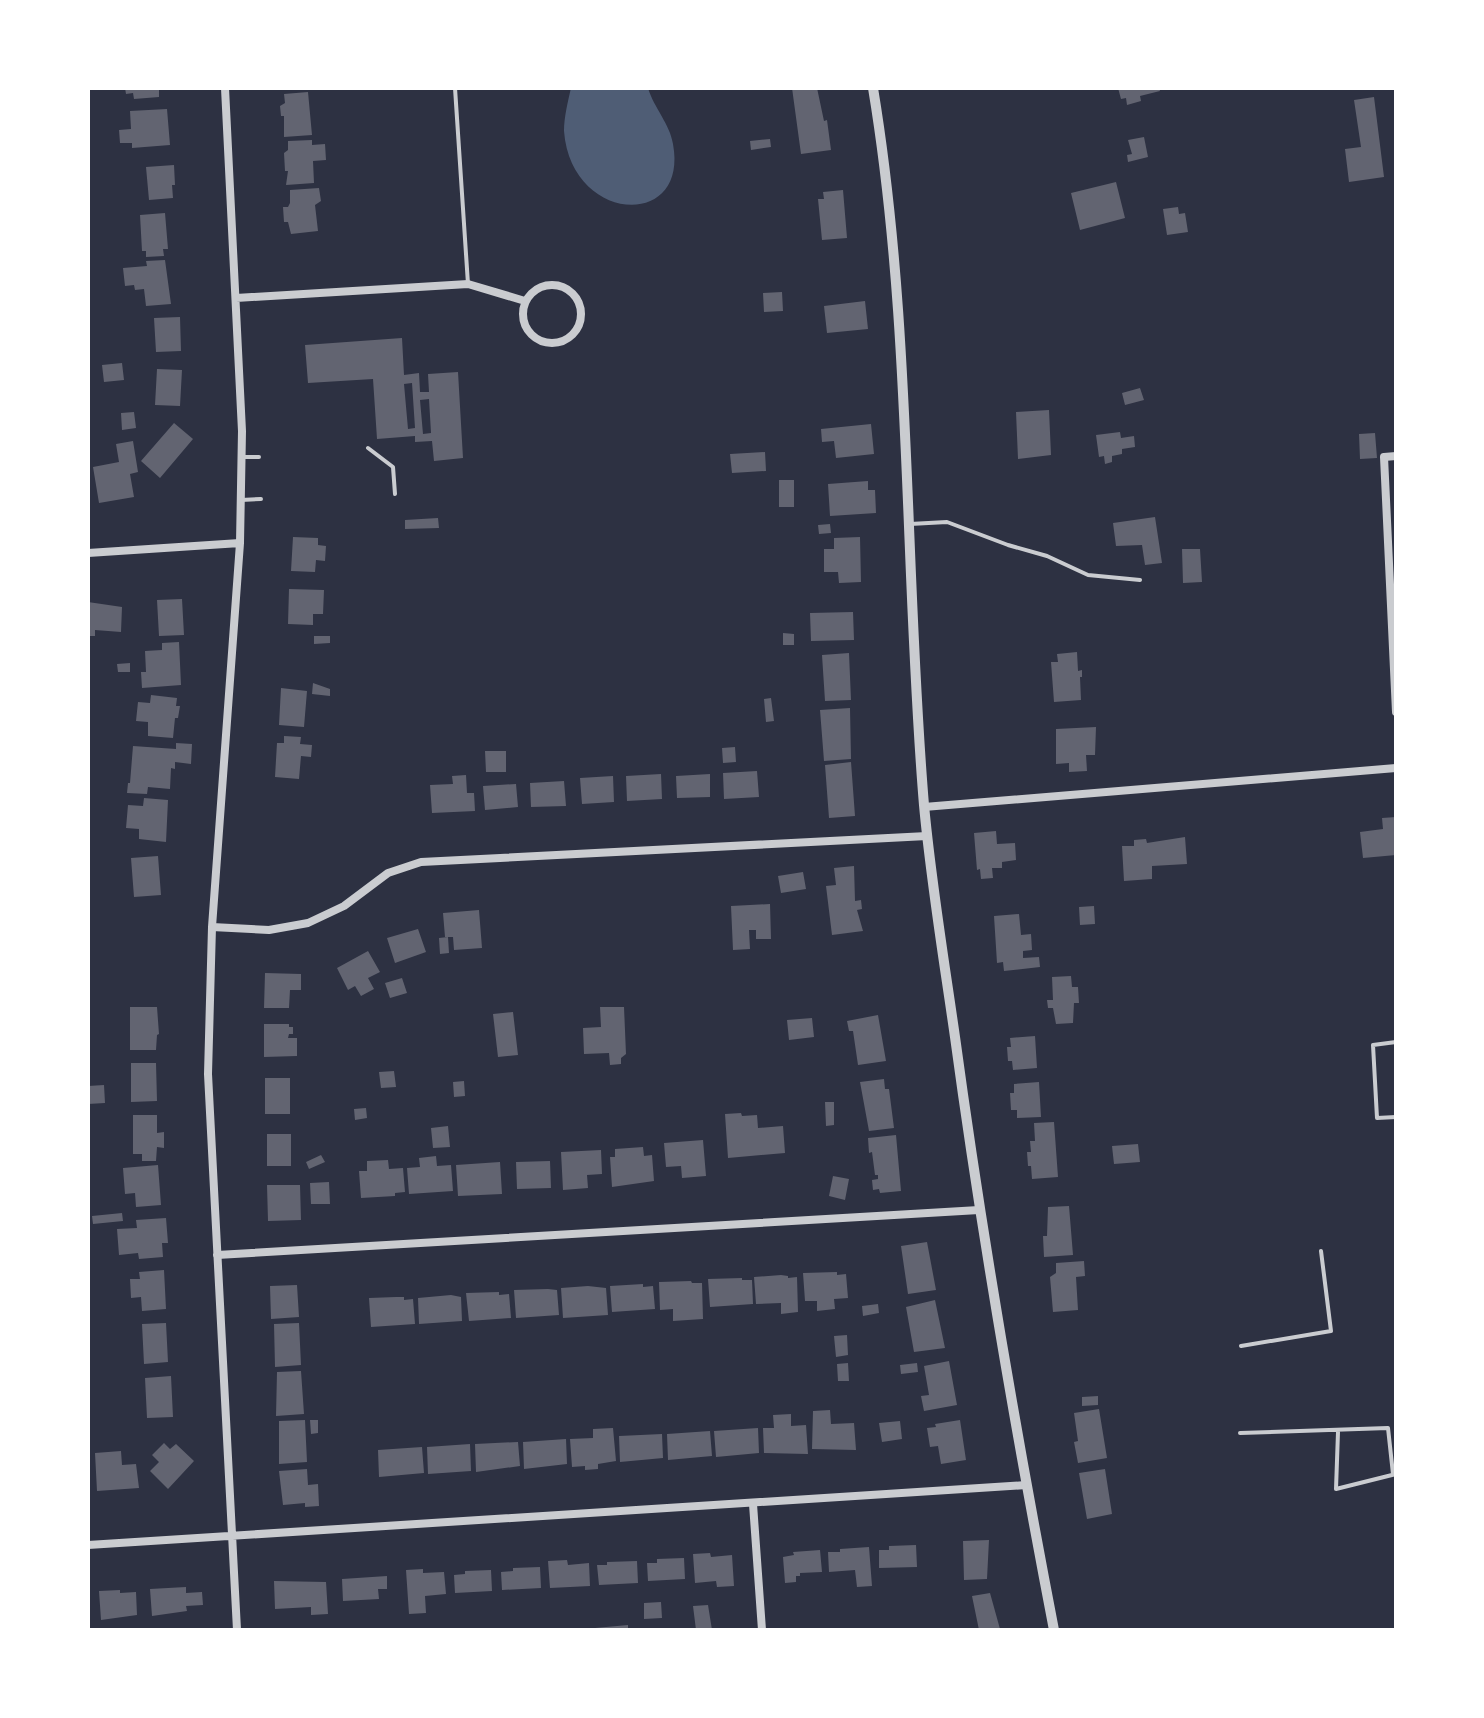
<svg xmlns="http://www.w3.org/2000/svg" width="1484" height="1718" viewBox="0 0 1484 1718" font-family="Ubuntu,sans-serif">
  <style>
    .water { fill: #4f5d75 }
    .building { fill: #626471; fill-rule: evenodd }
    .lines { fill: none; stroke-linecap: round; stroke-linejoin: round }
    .service { stroke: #caccd0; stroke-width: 4 }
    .minor { stroke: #caccd0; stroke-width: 8 }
    .tertiary { stroke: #caccd0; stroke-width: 10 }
  </style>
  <rect width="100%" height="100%" fill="#2d3142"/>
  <path class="water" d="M571 88H648C654 108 670 124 673 144 689 230 571 224 564 131 564 117 568 101 571 88Z"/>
  <path class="building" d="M125 88H159V97L134 99 133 93 126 94Z
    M792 88H817L824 121 827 120 831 150 801 154Z
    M1118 88H1159L1160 91 1140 96 1141 101 1127 105 1126 98 1121 99Z
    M308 92 312 135 284 137V116H281L280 106 285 103 284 94Z
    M1374 97 1384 177 1349 182 1345 149 1361 147 1354 100Z
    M167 109 170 145 132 148V143H120L119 130 131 129 130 111Z
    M1144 137 1148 157 1128 162 1127 155 1132 154 1128 140Z
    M770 139 771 147 751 150 750 141Z
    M312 140V145L325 144 326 160 313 161 314 183 286 185 288 171H285L284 153 288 150V141Z
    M174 165 175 185H172L173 198 149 200 146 167Z
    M1116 182 1125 218 1080 230 1071 193Z
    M319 188 321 201 315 205 318 231 291 234 288 222H284L283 207H288L290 203V190Z
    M843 190 847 238 822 240 818 199H824L823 192Z
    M1178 207 1179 214 1185 213 1188 232 1167 235 1163 209Z
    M165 213 168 249H163L164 256 146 257V251H142L140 215Z
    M165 260 171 304 146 306 144 289 135 290 134 285 125 286 123 268 147 266 146 261Z
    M782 292 783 311 764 312 763 293Z
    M865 301 868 329 827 333 824 306Z
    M180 317 181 351 156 352 154 318Z
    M402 338 404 375 419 373 420 392H429L428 374 458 372 463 458 434 461 432 441 415 442V436L377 439 373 379 308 383 305 345ZM412 383 415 428 408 429 404 384ZM429 399 431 433 423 434 420 400Z
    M122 363 124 380 104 382 102 365Z
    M157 369 182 370 180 406 155 405Z
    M1140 388 1144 400 1125 405 1122 393Z
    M1049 410 1051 455 1018 459 1016 412Z
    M134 412 136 428 122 430 121 413Z
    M174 423 193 439 160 478 141 461Z
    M871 424 874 454 836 458 834 441 822 442 821 429Z
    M1120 432 1121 438 1134 436 1135 447 1122 449V454L1112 456V462L1105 464 1104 456 1099 457 1096 435Z
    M1375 433 1377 458 1360 459 1359 434Z
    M133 441 138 472 130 474 134 497 99 503 93 467 119 462 116 444Z
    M765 452 766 471 732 473 730 454Z
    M779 480H794V507H779Z
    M868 481V490H875L876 513 830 516 828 484Z
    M1155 517 1162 563 1145 565 1142 545 1116 546 1113 523Z
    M438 518 439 528 405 529V520Z
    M830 524 831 533 819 534 818 525Z
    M293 537 318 538V545L326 546 325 561 316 560 315 572 291 571Z
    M860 537 861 582 839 583 838 572H824V549H834V538Z
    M1182 549H1200L1202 582 1183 583Z
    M289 589 324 590 323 614H313V625L288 624Z
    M182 599 184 635 159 636 157 600Z
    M88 602 122 607 121 632 95 630V636H88Z
    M853 612 854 640 811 641 810 613Z
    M783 633 794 634V645H783Z
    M314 636H330V643L314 644Z
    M179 642 181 685 142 688 141 672H146L145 651 162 650V643Z
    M1077 652 1078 671 1082 670V677H1080L1081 700 1054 702 1051 662H1058L1057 654Z
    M849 653 851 700 825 701 822 655Z
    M130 663V672H118L117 664Z
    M313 683 330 689V696L312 694Z
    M281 688 307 691 304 727 279 725Z
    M151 695 177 698 176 706H180L178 718H175L173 738 148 736V722L136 721 138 702 150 703Z
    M771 698 774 721 766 722 764 699Z
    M850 708 851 759 824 761 820 710Z
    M1096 727 1095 755H1086L1087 771 1069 772V763L1056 764V729Z
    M284 736 301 737 300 744 312 745 311 757 301 756 299 779 275 777 277 743H284Z
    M176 743 192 744 191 764 175 762V769L171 768 170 789 148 787 147 794 127 793 128 783H130L133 746 176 749Z
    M735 747 736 762 723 763 722 748Z
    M485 751H506V772H486Z
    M851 762 855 816 829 818 825 765Z
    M757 771 759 797 724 799 723 773Z
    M661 774 662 799 627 801 626 776Z
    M710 774V797L677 798 676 776Z
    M466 775 467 793H474L475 811 432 813 430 785 453 784 452 776Z
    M613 776 614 802 582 804 580 778Z
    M564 781 566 806 531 807 530 783Z
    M516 784 518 807 485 810 483 786Z
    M144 798 168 800 166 842 139 839V829L126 828 128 805 143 806Z
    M1396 817V855L1363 858 1360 832 1383 829 1382 818Z
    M996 831 997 844 1015 843 1016 860 1002 862V868H992L993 878 981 879 980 869 977 870 974 833Z
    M1185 837 1187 864 1152 866V879L1124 881 1122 846H1134V840L1146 839 1147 843Z
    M158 856 161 895 134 897 131 858Z
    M854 866 855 901 861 900 862 909 857 910 863 931 832 935 826 886 836 885 834 868Z
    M803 872 806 889 781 893 778 876Z
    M770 904 771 939H756V930H749L750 949 733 950 731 906Z
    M1094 906 1095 924 1080 925 1079 907Z
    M479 910 482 948 454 950 453 937H448L449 953 440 954 439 938 448 937H445L443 913Z
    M1019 914 1021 935 1031 934 1032 950 1023 951V958L1039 957 1040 967 1004 971 1003 962 997 963 994 916Z
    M418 929 426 952 395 963 387 938Z
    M368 951 380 972 368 978 374 989 361 996 355 986 348 990 337 968Z
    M265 973 301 974V990H290L289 1008H264Z
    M1071 976 1072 987H1078L1079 1003H1074L1073 1023 1056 1024 1053 1008H1048L1047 1000H1053L1052 977Z
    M402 978 407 993 390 998 385 983Z
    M130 1007H157L159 1034 157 1035 156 1050H130Z
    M600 1007H624L626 1054 621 1058V1064L610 1065 609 1053 584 1054 583 1028 601 1027Z
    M513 1012 518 1055 498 1057 493 1014Z
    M878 1015 886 1061 858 1065 853 1031H849L847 1021Z
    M812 1018 814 1037 789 1040 787 1020Z
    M264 1024H289V1027H293V1034H289L288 1038H297V1056L264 1057Z
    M1035 1036 1037 1068 1013 1070 1012 1061H1008L1007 1047H1011L1010 1038Z
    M131 1063H156L157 1101 131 1102Z
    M394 1071 396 1087 381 1088 379 1072Z
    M265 1078H290V1114H265Z
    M884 1079 885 1089H889L894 1128 869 1131 860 1082Z
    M464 1081 465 1096 454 1097 453 1082Z
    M1039 1082 1041 1117 1017 1118V1110H1011L1010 1093H1014V1084Z
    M104 1085 105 1103 88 1104V1086Z
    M825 1102H834V1125L826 1126Z
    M366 1108 367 1118 355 1120 354 1109Z
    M741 1113 742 1116 757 1115 758 1128 783 1126 785 1153 728 1158 725 1114Z
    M133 1115H157V1133L164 1132V1148L157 1147 156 1161H142V1154H133Z
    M1054 1122 1058 1177 1032 1179 1031 1166H1028L1027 1152H1031L1030 1141H1035L1034 1123Z
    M448 1126 450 1147 433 1148 431 1128Z
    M267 1134H291V1166H267Z
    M896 1135 901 1191 880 1193 879 1189 873 1190 872 1180 878 1179V1175H875L872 1152 869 1153 868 1138Z
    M703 1140 706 1176 682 1178 681 1166 666 1167 664 1143Z
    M1138 1144 1140 1162 1114 1164 1112 1146Z
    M643 1147 644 1156 652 1155 654 1181 612 1187 610 1157H615V1149Z
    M601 1150 602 1174 587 1175 588 1188 563 1190 561 1152Z
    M321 1155 325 1162 309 1169 306 1162Z
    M436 1156 437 1166 451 1165 453 1191 409 1194 407 1168 420 1167 419 1158Z
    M388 1160 389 1169 403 1168 405 1192 395 1193V1196L361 1198 359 1171H367V1161Z
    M550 1161 551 1188 517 1189 516 1162Z
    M500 1162 502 1194 458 1196 456 1165Z
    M158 1165 161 1205 136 1207 135 1193 125 1194 123 1168Z
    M833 1176 849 1179 845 1200 829 1196Z
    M329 1182 330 1204H311L310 1183Z
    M267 1185H300L301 1220 268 1221Z
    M1069 1206 1073 1255 1044 1257 1043 1236H1047L1048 1207Z
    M122 1213 123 1221 93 1224 92 1216Z
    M166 1218 168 1243H162L163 1257 139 1259 138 1253 119 1255 117 1229 137 1228 136 1220Z
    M927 1242 936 1290 908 1294 901 1246Z
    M1084 1261 1085 1276 1076 1277 1078 1310 1053 1312 1050 1277 1056 1273V1263Z
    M164 1270 166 1309 142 1311 141 1297 131 1298 130 1279H140L139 1272Z
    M837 1272V1275L846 1274 848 1298 834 1299 835 1309 817 1311V1301H805L803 1273Z
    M781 1275 788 1276V1278L797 1277 798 1312 781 1314V1303L756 1304 754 1277Z
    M742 1278V1280H752L753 1304 710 1307 708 1279Z
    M691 1281 692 1283H702L703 1319 673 1321V1309L660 1310 659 1282Z
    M643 1284V1287L653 1286 655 1309 612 1312 610 1286Z
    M297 1285 299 1317 271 1319 270 1286Z
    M588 1286 606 1288 608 1315 563 1318 561 1288Z
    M548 1289 557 1290 559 1315 516 1318 514 1290Z
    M499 1292V1295L509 1294 511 1318 469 1321 466 1293Z
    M451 1295 461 1297 462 1321 419 1324 418 1298Z
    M396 1297H404V1300L413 1299 415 1324 371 1327 369 1298Z
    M935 1300 945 1348 914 1352 906 1307Z
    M878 1304 879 1313 863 1316 862 1306Z
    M166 1323 168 1362 144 1364 142 1324Z
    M299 1323 301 1365 275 1367 274 1324Z
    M847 1335 848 1355 836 1357 834 1336Z
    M949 1361 957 1405 924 1411 921 1396 929 1395 924 1366Z
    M848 1363 849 1381H838L837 1364Z
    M917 1363 918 1372 901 1374 900 1365Z
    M301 1371 304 1414 276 1416 277 1372Z
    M171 1376 173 1417 147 1418 145 1378Z
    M1098 1396V1405L1082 1406V1397Z
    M1099 1409 1107 1458 1078 1463 1074 1442 1078 1441 1074 1413Z
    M830 1410 831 1424 854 1423 856 1450 812 1449 813 1411Z
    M791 1414V1426L806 1425 808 1454 764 1453 763 1428H774L773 1415Z
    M305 1420 307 1462 279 1464V1421Z
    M310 1420H318V1433L311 1434Z
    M960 1420 966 1460 941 1464 938 1446 930 1447 927 1428 936 1427 935 1424Z
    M900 1421 902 1439 882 1442 879 1423Z
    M613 1428 616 1461 598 1464V1469L585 1470V1466L572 1467 570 1439 593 1438V1429Z
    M758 1428 759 1453 716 1457 714 1431Z
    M710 1431 712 1456 668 1460 667 1434Z
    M662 1434 663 1458 620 1462 619 1436Z
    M566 1439 567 1464 524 1469 523 1442Z
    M518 1442 520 1466 476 1472 475 1444Z
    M164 1443 170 1449 176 1444 194 1461 168 1489 150 1471 159 1462 152 1455Z
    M470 1444 471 1471 428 1474 427 1447Z
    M422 1447 424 1473 379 1477 378 1450Z
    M121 1451 122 1465 136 1464 139 1488 97 1491 95 1453Z
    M307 1469 308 1485 318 1484 319 1506 305 1507V1503L283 1505 279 1471Z
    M1105 1469 1112 1514 1087 1519 1079 1473Z
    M989 1540 987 1579 964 1580 963 1541Z
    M916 1545 917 1567 879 1568V1550H889V1546Z
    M869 1547 872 1586 857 1587 855 1570 829 1572 828 1552H840V1549Z
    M820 1550 822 1572 800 1573V1576H796V1582L785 1583 783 1557 794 1555 793 1552Z
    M710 1553 711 1557 732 1555 734 1586 717 1587 716 1581 695 1583 693 1554Z
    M684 1558 685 1579 648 1581 647 1563H657V1559Z
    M567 1560 568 1565 589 1563 590 1586 550 1588 548 1561Z
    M637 1561 638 1583 599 1585 597 1565H607V1562Z
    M540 1567 541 1588 502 1590 501 1572 513 1571V1568Z
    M423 1569V1573L444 1572 446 1594 425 1596 426 1613 409 1614 406 1570Z
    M491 1570 492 1591 455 1593 454 1575 465 1574V1571Z
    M387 1576V1589H378L379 1599 343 1601 342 1579Z
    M274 1581 326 1582 328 1614 311 1615V1607L275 1609Z
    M186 1587V1593L202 1592 203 1605 186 1606 187 1611 152 1616 150 1589Z
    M120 1590V1593L136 1592 137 1615 101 1620 99 1591Z
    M990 1593 1000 1629 979 1630 972 1596Z
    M661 1602 662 1618 644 1619V1603Z
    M708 1605 712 1630H696L693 1606Z
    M628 1625V1630H595V1628Z"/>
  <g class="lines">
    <path class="service" d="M455 88 468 284
      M368 448 393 467 395 494
      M241 457H259
      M241 500 261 499
      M910 524 947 522 1008 545 1047 556 1088 575 1140 580
      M1396 1042 1373 1045 1377 1118 1396 1117
      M1241 1346 1331 1331 1321 1251
      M1338 1432 1336 1489 1396 1474
      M1240 1433 1388 1428 1393 1474"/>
    <path class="minor" d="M225 88 242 431 240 543 212 927 208 1074 237 1630
      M523 314a29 29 0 1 1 58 0a29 29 0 1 1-58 0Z
      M236 298 468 284 525 301
      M1396 456 1384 457 1396 712
      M88 553 240 543
      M924 807 1396 768
      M212 927 269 930 308 923 344 906 388 873 421 862 927 836
      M217 1255 979 1210
      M753 1504 762 1630
      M88 1545 1026 1485"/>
    <path class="tertiary" d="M873 88C912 324 904 566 924 805 931 882 944 960 955 1037 982 1236 1016 1433 1054 1630"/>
  </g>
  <rect width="1484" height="1718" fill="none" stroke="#ffffff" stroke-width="180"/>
</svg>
